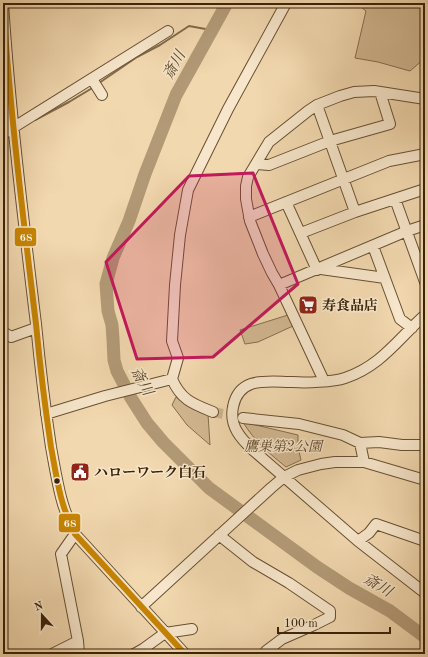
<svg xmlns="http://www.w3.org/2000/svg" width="428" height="657" viewBox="0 0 428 657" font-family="'Old Standard TT','Noto Serif JP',serif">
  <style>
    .green { fill: #d3b993; stroke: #866e4e }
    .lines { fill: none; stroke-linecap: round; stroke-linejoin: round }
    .stream { stroke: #836a4b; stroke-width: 2 }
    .river { stroke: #b39a77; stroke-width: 13 }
    .minor-tunnel { stroke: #cdb48e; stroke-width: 10; stroke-dasharray: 10 5; stroke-linecap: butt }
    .minor-casing { stroke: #685032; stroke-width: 12 }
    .minor { stroke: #f7e6cb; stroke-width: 10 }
    .bus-1-casing { stroke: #f7e6cb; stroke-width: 9 }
    .bus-1 { stroke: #c88502; stroke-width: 6 }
    .marked { fill: #c2185b; fill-opacity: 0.2; stroke: #c2185b; stroke-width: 3; stroke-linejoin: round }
    .bus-dot { fill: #3a2309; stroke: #f7e6cb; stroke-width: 1.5 }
    .labels { text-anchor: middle; stroke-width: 3; stroke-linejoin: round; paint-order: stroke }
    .poi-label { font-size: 14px; font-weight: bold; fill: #3a2309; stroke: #f7e6cb; text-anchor: start }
    .park-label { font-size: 14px; font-style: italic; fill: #60482c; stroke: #f7e6cb }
    .water-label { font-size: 15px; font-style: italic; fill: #5e472a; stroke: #f7e6cb }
    .line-badge { stroke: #f7e6cb; stroke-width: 1.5 }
    .badge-label { font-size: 11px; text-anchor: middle; font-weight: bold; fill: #fff }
  </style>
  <rect width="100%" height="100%" fill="#f2d8af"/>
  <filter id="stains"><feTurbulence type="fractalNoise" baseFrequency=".005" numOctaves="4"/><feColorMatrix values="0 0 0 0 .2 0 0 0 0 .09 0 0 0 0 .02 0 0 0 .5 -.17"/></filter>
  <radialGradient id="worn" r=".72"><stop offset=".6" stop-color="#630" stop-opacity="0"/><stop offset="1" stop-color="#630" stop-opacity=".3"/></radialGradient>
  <path class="green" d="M356 3H425V58L410 71 378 62 355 58 366 11Z
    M288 315 293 326 258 342 245 344 240 330Z
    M176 397 194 409 208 414 210 445 187 425 172 405Z
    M243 422 298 435V447L301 460 286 467C270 454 254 441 243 422Z"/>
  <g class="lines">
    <path class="stream" d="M99 83 137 57 160 45 189 26 211 30
      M35 120 69 102 94 87"/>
    <path class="river" d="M227 3 176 95 145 174 129 221 113 258 106 284 108 311 112 325 113 339 114 360 117 371 131 398 147 423 163 442 209 488 317 567 349 588 390 611 425 637"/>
    <path class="minor-tunnel" d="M213 412 240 417"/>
    <g class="minor-casing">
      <path id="minor" d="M3 3C10 111 23 217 36 324 40 366 45 407 51 447 57 479 60 505 75 534L185 654
        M92 79 102 95
        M317 105 355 212
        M3 134 168 31
        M257 164 269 165 330 141 390 124 380 92
        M395 199 425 282
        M286 202 317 270
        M249 217 389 161 425 154
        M301 233 355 212 425 189
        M373 246 400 319 412 328
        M321 269 385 278
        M279 285 407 231 425 225
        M425 315C398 339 381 366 345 378 333 382 306 383 293 382 270 382 239 375 233 407 229 426 241 439 254 451L358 541 425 593
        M3 332 11 337 36 328
        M324 381 279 285 272 273 263 254 250 221 246 199V186L248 177 269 142 308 111 317 105 340 96 354 92 374 91 425 99
        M213 412C193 404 181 400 172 379L178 358 172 341 175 285 180 235 188 190 228 109 286 3
        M46 414 105 396 172 379
        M243 418 299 424 343 435 360 443 379 442 402 445H425
        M360 443 364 462
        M75 534 61 554 78 641 79 654
        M219 535 253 562 289 583 330 611V617L314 625 282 639 266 651 267 654
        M358 541 369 533 376 524 425 541
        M141 607 271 488 284 477 298 470 321 464 335 462H364L425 480
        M52 654 78 641
        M134 654 143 649 165 633 192 629"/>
    </g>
    <use href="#minor" class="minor"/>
    <g class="bus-1-casing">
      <path id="bus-1" d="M3 3C10 111 23 217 36 324 40 366 45 407 51 447 57 479 60 505 75 534L185 654"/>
    </g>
    <use href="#bus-1" class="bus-1"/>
  </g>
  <path class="marked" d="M253 173 298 284 213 357 137 359 106 262 189 176Z"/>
  <defs>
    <g id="supermarket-square" transform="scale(1)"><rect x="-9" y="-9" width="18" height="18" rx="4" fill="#8f2418" stroke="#f7e6cb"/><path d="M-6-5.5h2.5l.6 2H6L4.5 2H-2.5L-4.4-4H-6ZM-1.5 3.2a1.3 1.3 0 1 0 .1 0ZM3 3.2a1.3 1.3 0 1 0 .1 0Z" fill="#fff"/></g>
    <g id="civic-square" transform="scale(1)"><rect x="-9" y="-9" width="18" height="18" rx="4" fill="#8f2418" stroke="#f7e6cb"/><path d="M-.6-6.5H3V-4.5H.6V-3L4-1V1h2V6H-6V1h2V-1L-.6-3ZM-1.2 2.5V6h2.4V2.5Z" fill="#fff"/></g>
  </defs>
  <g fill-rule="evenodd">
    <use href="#supermarket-square" x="308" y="305"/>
    <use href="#civic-square" x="80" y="472"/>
  </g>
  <circle class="bus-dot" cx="57" cy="481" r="3.5"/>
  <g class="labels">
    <g class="poi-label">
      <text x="322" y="310">寿食品店</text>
      <text x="94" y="477">ハローワーク白石</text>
    </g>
    <g class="park-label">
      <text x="283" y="451">鷹巣第2公園</text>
    </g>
    <g class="water-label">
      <text transform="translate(174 65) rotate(-61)" y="5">斎川</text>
      <text transform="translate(142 381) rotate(61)" y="5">斎川</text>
      <text transform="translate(378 585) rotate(31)" y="5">斎川</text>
    </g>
  </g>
  <g class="line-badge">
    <rect x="14" y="227" width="23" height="20" rx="4" fill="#c88502"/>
    <rect x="58" y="513" width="23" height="20" rx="4" fill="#c88502"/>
  </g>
  <g class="badge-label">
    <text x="26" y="241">68</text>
    <text x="70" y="527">68</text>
  </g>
  <rect width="428" height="657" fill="none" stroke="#f2d8af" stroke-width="16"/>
  <rect x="4" y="4" width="420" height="649" fill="none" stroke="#3a2309" stroke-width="2"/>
  <rect x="8" y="8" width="412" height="641" fill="none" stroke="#3a2309"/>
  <g transform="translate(42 615) rotate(339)" stroke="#f7e6cb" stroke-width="3" paint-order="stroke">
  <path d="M0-3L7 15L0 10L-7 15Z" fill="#3a2309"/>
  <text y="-6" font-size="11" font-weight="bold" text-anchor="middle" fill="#3a2309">N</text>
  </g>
  <path d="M278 627v6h112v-6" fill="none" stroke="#3a2309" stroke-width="2"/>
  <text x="284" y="627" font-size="12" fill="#3a2309" stroke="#f7e6cb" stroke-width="3" paint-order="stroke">100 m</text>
  <rect width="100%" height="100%" filter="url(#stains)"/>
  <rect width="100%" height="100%" fill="url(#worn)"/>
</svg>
